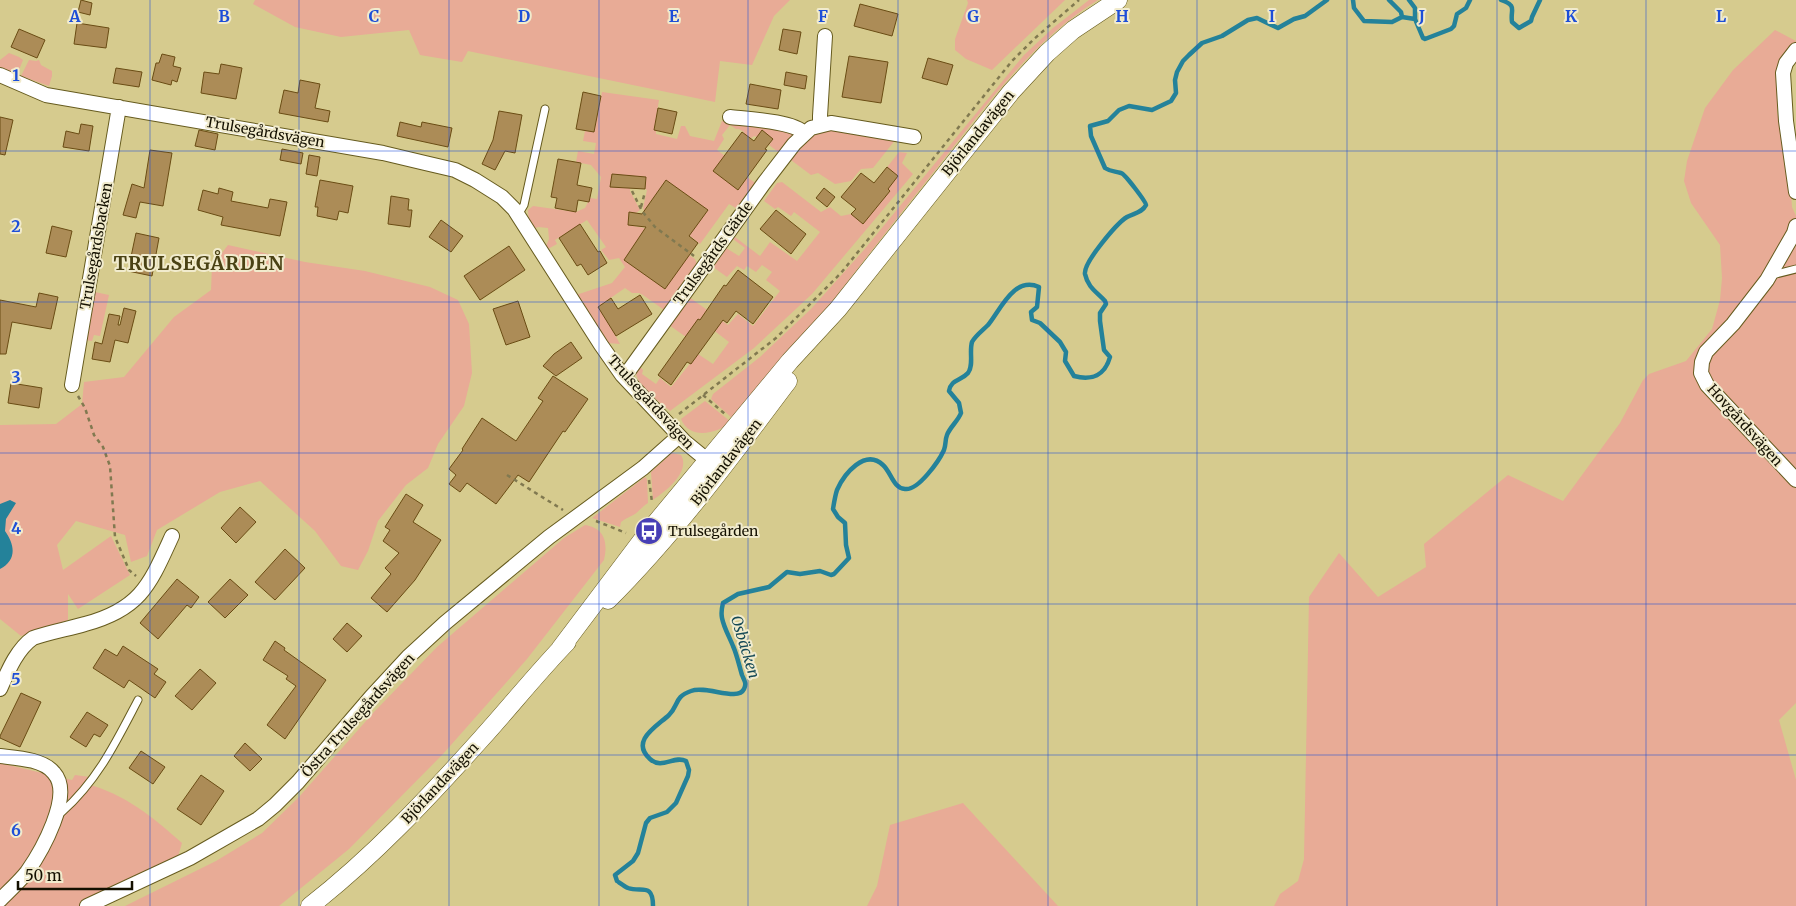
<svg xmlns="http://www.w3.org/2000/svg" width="1796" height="906" viewBox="0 0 1796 906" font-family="Merriweather,serif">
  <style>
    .green { fill: #e8ab96 }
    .water { fill: #24829a }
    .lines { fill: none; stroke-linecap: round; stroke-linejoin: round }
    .stream { stroke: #24829a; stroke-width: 4.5 }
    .building { fill: #ac8c57; stroke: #6a4c14 }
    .service-casing { stroke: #665b1e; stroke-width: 9 }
    .minor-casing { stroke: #665b1e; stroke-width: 16 }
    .tertiary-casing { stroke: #665b1e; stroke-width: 19 }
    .path { stroke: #817950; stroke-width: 2.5; stroke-dasharray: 4 4; stroke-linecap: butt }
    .service { stroke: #fff; stroke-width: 7 }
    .minor { stroke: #fff; stroke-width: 14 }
    .tertiary { stroke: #fff; stroke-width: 18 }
    .grid { fill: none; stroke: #1d4ed8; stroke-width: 1; stroke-opacity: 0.55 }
    .labels { text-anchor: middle; stroke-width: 4; stroke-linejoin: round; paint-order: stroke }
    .street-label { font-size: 14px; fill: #141000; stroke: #f1ebcd }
    .poi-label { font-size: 14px; fill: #141000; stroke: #f1ebcd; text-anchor: start }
    .water-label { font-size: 15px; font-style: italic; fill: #154956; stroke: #f1ebcd }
    .district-label { font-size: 19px; font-weight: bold; letter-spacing: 1px; fill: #4a4214; stroke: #f1ebcd }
    .grid-label { font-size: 16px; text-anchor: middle; font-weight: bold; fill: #1d4ed8; stroke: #f1ebcd; stroke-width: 4; stroke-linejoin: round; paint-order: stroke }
  </style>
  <rect width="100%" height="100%" fill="#d6cb8e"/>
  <path class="green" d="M255 0H790L774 16 752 65 720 61 715 102 468 51 462 62 420 55 409 30 341 37 295 27 253 4Z
    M967 0H1065L992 70 966 59 955 50V39L968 3Z
    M1089 0H1098C1031 41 984 109 936 169 892 224 849 280 805 336 782 364 757 391 733 419L711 399 713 394 760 357 811 309 863 251 1024 55 1053 28Z
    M1775 30 1796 41 1778 68 1777 112 1789 167 1792 207 1796 216V703L1779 720 1796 780V906H1274L1280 894 1298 881 1304 859 1309 597 1339 553 1378 597 1426 567 1424 544 1508 475 1563 501 1620 423 1643 380 1649 374 1686 361 1712 329 1720 300 1722 278 1720 245 1691 203 1684 181 1687 161 1705 108 1733 70Z
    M9 53 19 57 23 60 17 75 0 67V60Z
    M29 60 36 61 39 60 41 65 52 71V76L49 86 21 76Z
    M602 92 659 100 654 130H656V134L677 139 681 126H685L690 136 714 141 722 121 782 128 792 134V139L781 154 769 145 773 139 762 131 757 137 754 136 751 138 744 134V132L739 129H736L730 125 722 135 724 139 717 150 725 156 713 171 738 190 747 177 758 185 739 210 729 204 700 244 690 236 677 239 708 210 666 180 646 208 660 217 644 211 643 208 647 190 645 189 646 177 631 176 630 191 640 210 636 213 629 212 628 225 650 229 644 232 624 260 665 289 678 248 695 259 697 265 667 312 643 295 639 293H632L625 288 599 306 620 344 608 343 576 295 612 283 625 267 619 258 609 260 601 250 606 247 587 220 555 240 557 244 548 249 546 246 549 239 548 228 538 227 533 229 529 223 528 210 533 206 576 212 585 208 590 198 597 199 601 177 591 165 576 162 578 151 594 154 596 143 583 141 585 131 594 132Z
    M830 126 896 139 873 168 861 169 851 181 835 184 818 173 811 175 791 160 807 137Z
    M899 152 907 153 902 163 913 174 812 294 754 348 670 411C659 401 640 389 636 374L639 366 643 370 642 374 656 384 660 378 671 387 698 354 713 364 729 342 699 319 686 337 669 325 689 297 728 325 738 314 753 326 780 291 766 280 772 272 762 265 756 272 747 266 744 270 737 266 727 277 713 267 726 248 739 256 745 248 733 239 735 237 760 256 770 242 797 261 820 232 794 212 791 216 778 207 775 209 764 201 777 183 782 182 821 212 830 207 841 216 851 214 863 224 890 191 877 180Z
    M228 245 305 262 365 271 430 287 458 300 469 324 472 373 464 406 438 444 428 468 406 485 378 521 368 551 358 570 341 566 315 531 260 481 220 492 157 530 147 556 131 562 125 535 76 521 57 545 63 570 111 536 130 575 78 609 68 594V620L21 636 0 619V425L56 424 82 404 84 382 124 377 174 317 211 290 212 266Z
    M95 292 109 295 100 336 94 335 92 341 85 340Z
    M705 401 731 422C718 433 690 441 681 419Z
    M672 453 681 455C691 472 665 492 653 500L651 472Z
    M645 477 647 479 648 503C643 506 639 511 635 514 630 517 626 518 621 522L620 527 592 518Z
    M585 525C605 528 608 543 604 560L527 659 443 754 349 849 279 906H125L216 861 262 833 299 797 373 713 437 647 564 538Z
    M0 763 72 780 75 775 90 777 86 784C124 793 154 818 182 843L177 860 133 882 79 906H0Z
    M963 803 1058 906H867L877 886 890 825Z"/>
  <path class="water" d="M10 500 16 503 6 519 5 531C15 545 17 560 0 569V504Z"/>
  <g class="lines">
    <path class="stream" d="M1353 0 1354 8 1364 21 1392 22 1402 17 1401 12 1389 0
      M1409 0 1415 8V19L1423 38 1425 39 1451 29 1454 26 1457 14 1466 8 1470 0
      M1501 0C1518 6 1510 9 1512 22L1519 28 1531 21 1532 17 1540 0
      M1402 17 1415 19
      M653 906C653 882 641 893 628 888 624 886 620 883 617 881L615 875 633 861 638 853 646 823 650 818 667 812 676 803 688 776 689 770 686 761C674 755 662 770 650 759 630 741 656 727 669 715 679 705 674 697 691 691 706 685 738 702 744 689 747 683 744 680 742 675 739 665 737 655 733 646 729 636 724 628 722 618 721 613 722 607 723 603L738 594 769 587 787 572 800 574 820 571 831 575 834 574 849 558 846 545 845 523 838 517 833 509C834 503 835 496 837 490 844 474 865 448 883 465 891 472 893 488 905 489 918 491 939 461 944 450 946 445 945 440 947 435 950 427 958 421 961 413L959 403 949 391C951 379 961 381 968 373 974 365 969 352 972 342 975 336 983 330 988 325 1001 309 1014 276 1039 287L1037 307 1031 312 1032 320 1040 323 1060 342 1066 352 1065 361 1074 376C1092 381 1105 375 1110 357L1104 350 1100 321V313L1106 304 1105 301C1097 292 1088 288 1085 274 1083 263 1117 223 1127 217 1134 213 1142 213 1146 205 1146 202 1125 174 1121 173 1115 171 1111 172 1105 168L1091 136 1090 126 1108 121 1119 110 1129 106 1152 110 1171 101 1176 93 1175 80 1177 72 1183 61 1189 55 1202 43 1222 36 1248 20 1257 18 1278 28 1294 19 1305 16 1327 0"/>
  </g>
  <path class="building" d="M81 0 92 3 90 15 78 12Z
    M860 4 898 14 892 36 854 26Z
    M77 23 109 28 106 48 74 44Z
    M19 29 45 40 37 58 11 47Z
    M783 29 801 32 797 54 779 50Z
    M162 54 175 57 173 66 181 68 177 82 172 80 171 85 152 80 156 63H159Z
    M849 56 888 62 881 103 842 97Z
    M928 58 953 65 947 85 922 78Z
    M221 64 242 68 236 99 201 93 204 72 219 74Z
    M116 68 142 72 139 87 113 83Z
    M786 72 807 76 805 89 784 85Z
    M300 80 320 84 315 108 330 111 328 122 279 113 284 90 298 93Z
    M750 84 781 90 778 109 746 104Z
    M583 92 601 96 594 132 576 129Z
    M658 108 677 112 672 134 654 130Z
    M499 111 522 115 515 153 505 151 495 170 482 164 493 140Z
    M0 117 13 120 5 155 0 154Z
    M400 122 421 127 422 122 452 128 448 147 397 136Z
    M81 124 93 126 89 151 63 147 66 131 79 134Z
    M199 130 218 134 215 150 195 146Z
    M762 130 773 139 765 149 767 150 738 190 713 171 742 132 754 141Z
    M282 149 303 153 301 164 280 160Z
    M150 150 172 153 163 206 140 202 136 218 123 215 132 184 144 188Z
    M309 155 320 157 317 176 306 174Z
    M558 159 581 163 577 185 592 188 589 202 578 200 576 212 555 208 557 198 551 197Z
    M887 167 898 176 888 189 890 191 863 224 851 214 856 209 841 197 861 173 874 183Z
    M612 174 646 177 645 189 610 187Z
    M320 180 353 186 348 213 339 211 337 220 317 216 318 207H315Z
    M666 180 708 210 689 236 698 243 665 289 624 260 646 227 628 225 629 212 642 214Z
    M219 188 233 192 231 201 268 208 270 199 287 202 280 236 221 225 223 217 198 210 203 190 218 194Z
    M824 188 835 197 827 207 816 198Z
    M391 196 409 199 408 210H412L410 227 388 224Z
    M776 210 806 234 791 254 760 229Z
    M441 220 463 236 451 252 429 237Z
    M580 224 598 252 600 251 607 263 588 275 581 264 577 266 559 238Z
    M52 226 72 231 66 257 46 253Z
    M136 233 159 238 152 276 128 271Z
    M509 246 525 270 480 300 464 276Z
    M738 270 773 297 753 324 736 311 727 323 723 320 691 364 687 362 671 385 658 375 698 319 700 320 724 285 726 286Z
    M39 293 58 297 51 329 12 322 6 354H0V300L36 307Z
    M640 295 652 314 616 336 598 307 611 298 618 309Z
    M518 301 530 337 506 345 493 309Z
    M124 308 136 311 128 343 115 340 110 362 92 359 95 342 102 344 109 314 120 316 118 325H120Z
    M571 342 582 358 556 376 543 366 554 354Z
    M553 376 588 399 565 432 563 431 529 482 518 475 496 504 467 483 460 492 449 484 456 475 449 469 463 450 462 449 482 418 516 441 543 401 538 398Z
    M11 383 42 388 39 408 8 403Z
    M406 494 423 505 413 522 441 540 415 580 387 612 371 598 391 574 385 568 399 553 383 541 390 530 385 527Z
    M240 507 256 522 236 543 221 528Z
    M285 549 305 568 275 600 255 582Z
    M177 579 199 597 191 608 187 605 158 639 140 623Z
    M230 579 248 595 225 618 208 602Z
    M347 623 362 636 347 652 333 639Z
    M275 641 285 648 284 650 326 680 285 739 267 725 296 686 286 679 288 676 263 660Z
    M123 646 158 669 154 674 166 682 155 698 129 680 124 688 93 668 105 649 117 656Z
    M200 669 216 683 192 710 175 696Z
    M21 693 41 702 20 747 0 738V736Z
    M87 712 108 725 100 737 94 734 86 747 70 737Z
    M245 743 262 759 250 771 234 756Z
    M141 751 165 767 153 784 129 768Z
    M201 775 224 791 201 825 177 809Z"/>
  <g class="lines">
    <g class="service-casing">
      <path id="service" d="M518 215 524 205 545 109
        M1772 272 1776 274 1796 269
        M57 810 62 812C98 780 116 742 138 700"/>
    </g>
    <g class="minor-casing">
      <path id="minor" d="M1796 50 1786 63 1783 73 1786 121 1796 192
        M0 75 46 95 383 153 425 163 455 170 475 180 502 197 514 209 601 345 622 375 685 442 707 460
        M730 117C748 119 793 121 804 133
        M820 124V116L825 36
        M1796 226 1794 233 1767 280 1733 324 1706 352 1702 362 1701 373 1707 385 1796 480
        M622 375 630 369 764 183 794 144 811 128 831 123 914 137
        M72 385 119 107
        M0 689C8 671 17 649 33 638 50 632 68 629 85 624 141 609 150 584 172 536
        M0 756C17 758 43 759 54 773 74 795 41 852 27 872 19 882 9 891 0 900
        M87 906 190 858 258 819 275 805 298 782 371 697 408 657 445 623 549 537 643 468 679 436"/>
    </g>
    <g class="tertiary-casing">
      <path id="tertiary" d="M608 600C675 533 732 456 788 381
        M560 649 649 531 790 361 838 309 1011 92 1047 53 1073 30 1118 0
        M310 906C373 857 428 798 481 739 510 707 537 673 567 642"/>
    </g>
    <path class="path" d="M632 191 642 211 655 227 694 256
      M641 207 645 192
      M703 395 725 414
      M78 396 85 408 94 435 103 447 110 466 115 537 129 570 136 576
      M679 414 776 338 841 273 1012 61 1034 39 1079 0
      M507 475 563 510
      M649 480 652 502
      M596 521 626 533"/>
    <use href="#service" class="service"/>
    <use href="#minor" class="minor"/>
    <use href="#tertiary" class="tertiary"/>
  </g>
  <path class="grid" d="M150 0V906M299 0V906M449 0V906M599 0V906M748 0V906M898 0V906M1048 0V906M1197 0V906M1347 0V906M1497 0V906M1646 0V906M0 151H1796M0 302H1796M0 453H1796M0 604H1796M0 755H1796"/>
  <defs>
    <g id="bus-disc" transform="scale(1.4375)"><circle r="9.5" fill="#473fb5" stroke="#f1ebcd"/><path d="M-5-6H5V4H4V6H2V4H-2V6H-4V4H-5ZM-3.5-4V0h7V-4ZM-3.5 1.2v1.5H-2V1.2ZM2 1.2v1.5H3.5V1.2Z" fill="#fff"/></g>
  </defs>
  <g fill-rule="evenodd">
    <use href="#bus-disc" x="649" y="531"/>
  </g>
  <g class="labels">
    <g class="street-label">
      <text transform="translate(265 132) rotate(10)" y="5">Trulsegårdsvägen</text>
      <text transform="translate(978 133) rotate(-51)" y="5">Björlandavägen</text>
      <text transform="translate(96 246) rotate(-80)" y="5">Trulsegårdsbacken</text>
      <text transform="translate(713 253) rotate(-54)" y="5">Trulsegårds Gärde</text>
      <text transform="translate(651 402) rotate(48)" y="5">Trulsegårdsvägen</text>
      <text transform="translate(1745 425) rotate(48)" y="5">Hovgårdsvägen</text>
      <text transform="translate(726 462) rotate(-52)" y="5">Björlandavägen</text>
      <text transform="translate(358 715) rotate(-48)" y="5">Östra Trulsegårdsvägen</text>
      <text transform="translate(440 783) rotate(-47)" y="5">Björlandavägen</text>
    </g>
    <g class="poi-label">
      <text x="668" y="536">Trulsegården</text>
    </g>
    <g class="water-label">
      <text transform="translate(745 647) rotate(73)" y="5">Osbäcken</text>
    </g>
    <g class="district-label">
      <text x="199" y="270">TRULSEGÅRDEN</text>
    </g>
  </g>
  <g class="grid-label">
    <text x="75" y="22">A</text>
    <text x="224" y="22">B</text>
    <text x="374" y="22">C</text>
    <text x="524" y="22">D</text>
    <text x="674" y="22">E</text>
    <text x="823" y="22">F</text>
    <text x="973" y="22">G</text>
    <text x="1122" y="22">H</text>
    <text x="1272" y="22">I</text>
    <text x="1422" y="22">J</text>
    <text x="1571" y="22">K</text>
    <text x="1721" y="22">L</text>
    <text x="16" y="81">1</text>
    <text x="16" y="232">2</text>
    <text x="16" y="383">3</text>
    <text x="16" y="534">4</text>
    <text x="16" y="685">5</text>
    <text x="16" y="836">6</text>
  </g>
  <path d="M18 881v8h114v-8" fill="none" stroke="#141000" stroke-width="2.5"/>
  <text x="25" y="881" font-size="15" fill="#141000" stroke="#f1ebcd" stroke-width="4" paint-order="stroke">50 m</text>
</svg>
